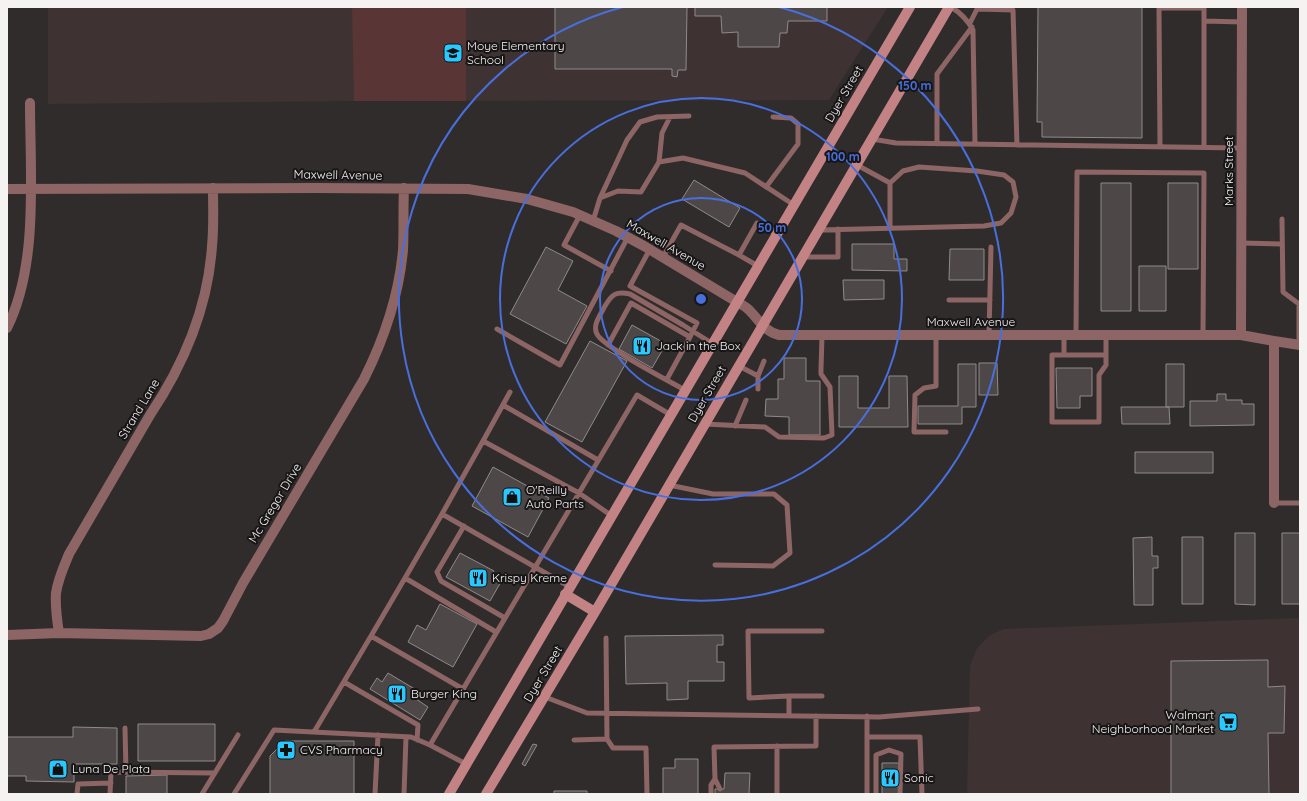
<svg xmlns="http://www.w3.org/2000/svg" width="1307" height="801" viewBox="0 0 1307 801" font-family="Quicksand,sans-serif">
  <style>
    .built { fill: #3e3232 }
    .green { fill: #593536 }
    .building { fill: #4d4747; stroke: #908a8a }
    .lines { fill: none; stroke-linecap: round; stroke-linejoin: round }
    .service { stroke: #8d6565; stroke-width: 5 }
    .minor { stroke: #8d6565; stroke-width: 10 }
    .secondary { stroke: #c38385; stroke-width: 10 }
    .ring { fill: none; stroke: #486fdd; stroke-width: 2 }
    .labels { text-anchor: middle; stroke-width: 4; stroke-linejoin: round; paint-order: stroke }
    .poi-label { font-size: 12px; fill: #f5f2f2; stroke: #171515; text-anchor: start }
    .street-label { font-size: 12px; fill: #f5f2f2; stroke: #171515 }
    .centre { fill: #486fdd; stroke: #171515; stroke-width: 2 }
    .ring-label { font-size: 12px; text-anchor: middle; font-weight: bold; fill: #486fdd; stroke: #171515; stroke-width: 4; stroke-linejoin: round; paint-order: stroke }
  </style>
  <rect width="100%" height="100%" fill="#302c2c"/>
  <path class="built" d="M48 7H888L829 100 354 101 48 104Z
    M1300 618V794H967L970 666 977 648 989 636 1003 629Z"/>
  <path class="green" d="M352 7H466V101H354Z"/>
  <path class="building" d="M555 7H687L686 70H678L677 77 672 76V69H555Z
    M695 7H827V21H788L787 33H780L779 47H738V32L722 33 721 16H695Z
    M1038 7H1142V138L1042 137V122H1037Z
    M694 180 740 208 729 227 682 199Z
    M1101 183H1131V311H1101Z
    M1168 183H1198V269H1168Z
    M852 244H894V259H907V271L852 270Z
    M546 247 573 261 558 290 587 306 566 344 510 314Z
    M950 249H984V280H949Z
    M1139 266H1166V311H1139Z
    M843 280H884V299L844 300Z
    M632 325 666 344 652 368 619 349Z
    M590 341 627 361 582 442 545 422Z
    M784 358H806V381H820V435H789V417L765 416 766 399H778V379H784Z
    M979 363H997L998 395H979Z
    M958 364H976V407H962V424H918V406H958Z
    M1166 364H1184V407H1166Z
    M1056 368H1092V396H1080V408H1057Z
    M839 376H858V408H889V376H907L908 427H839Z
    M1217 394H1226V400H1242V404H1254V425L1190 426V401H1217Z
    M1121 407H1169L1170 424H1122Z
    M1135 452H1213V473H1135Z
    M493 467 549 498 528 537 472 506Z
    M1235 533H1255V605L1235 604Z
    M1282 533H1300V604H1282Z
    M1152 537V556H1158V568H1153V605H1134L1133 538Z
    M1182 537H1203V604H1182Z
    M460 553 494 571 492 575 502 580 490 601 446 577Z
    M440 604 477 624 453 667 408 642 417 625 426 630Z
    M723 635V645H717V662H724V681H688V699L667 700V683L626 684 625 636Z
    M1268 660V687L1285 686 1284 733H1268L1269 794H1171V661Z
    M388 673 418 691 413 697 428 707 420 720 370 689 377 678 382 682Z
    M138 724H215V761H138Z
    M73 727 117 728V764H74V782L26 781V776H7V737H73Z
    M285 741H354V794H270V756Z
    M533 744 537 745 525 766 522 764Z
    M675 759H698V794H663V768H675Z
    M882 763H899V794H882Z
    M725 773H750L749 794H715V789H724Z
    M167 775V794H126V776Z
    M554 791H587V794H554Z"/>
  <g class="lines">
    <path class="service" d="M951 7C961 13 967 19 973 30L975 144
      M970 23 977 9 1013 10 1017 145
      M872 139 896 143 1242 148
      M937 144V74L972 27
      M1160 147 1159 8H1204V21
      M1204 147V21L1242 22
      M659 162 662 133 670 117
      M766 187 798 144V124L791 118 773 117
      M600 198 627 140 640 122 657 117 689 116
      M580 215 564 245 611 271
      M1282 219 1283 292 1299 304V345
      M593 221 600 198 618 191 641 192 659 162 683 158 745 173 794 205
      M890 228V183
      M819 230 984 226 1001 223 1011 213 1016 197 1013 182 1004 175 977 171 919 167 903 171 890 183 857 165
      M1242 243 1282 244
      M739 255 758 266
      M663 257 681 225 739 255 757 223 777 234
      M803 257H838V229
      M949 300H990
      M497 329 560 365 628 237
      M936 335V386L924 388 915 395 914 432H946
      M989 335 991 247
      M1064 335V355
      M1076 335 1077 172 1204 173 1203 335
      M608 345 631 303 690 337 697 323 630 286 650 249
      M1106 355H1052V422H1099V375L1106 365V335
      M739 366 758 376 764 361
      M758 376V389
      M667 379 690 337
      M685 390C669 381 603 347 597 334 592 325 601 314 605 306 612 294 616 291 630 294L683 325 713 344
      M503 405 598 460
      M705 424 765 427 779 437 824 438 832 435 830 387 821 374V369L822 336
      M735 426 746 400
      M483 441 510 392
      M669 485 713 494H774L787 505 790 553 773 566 715 565
      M1274 503H1300
      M442 514 483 441 579 493 612 516
      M464 526 437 572 441 581 505 618
      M405 578 442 514 570 587
      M371 636 405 578 496 632
      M344 682 418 725 417 740
      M789 696 749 698 748 631H822
      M545 697 587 713 879 717 978 709
      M789 716V696H822
      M867 716V737
      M125 728 126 772
      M314 732 371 636 463 689
      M607 739 613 748H646L647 794
      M574 740 607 739 606 638
      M466 764 430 745 637 395 671 415
      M715 779 720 789
      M77 794 78 784 111 783
      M110 794 111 772 215 773
      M202 794 238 735
      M234 794 274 730 411 737 430 745
      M375 794 378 735
      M404 794 406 737
      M711 794V785L715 779 714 747 816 746V716
      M777 794V746
      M867 794V737H920L922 794
      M876 794V755L889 750 901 754 900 794"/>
    <path class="minor" d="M7 189 316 188 468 189 527 199 573 212 616 231 644 246 737 302C742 305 747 307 750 311 760 321 765 332 779 335H1241L1274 341 1300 345
      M7 328C39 264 30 173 30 103
      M1241 335 1242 7
      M1274 503V341
      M59 633C57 620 55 606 56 593 58 579 64 566 69 554L150 415C184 364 208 308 212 246 214 227 213 207 213 188
      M7 635 59 633 201 636 209 634 218 628 223 621 243 583 364 379C384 339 399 295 403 250 404 230 403 209 404 188"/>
    <path class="secondary" d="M565 594 595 612
      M449 794 910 7
      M486 794 595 612 949 7"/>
  </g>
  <g class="ring">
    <circle cx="701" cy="299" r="101"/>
    <circle cx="701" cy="299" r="201"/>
    <path d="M779 7A302 302 0 1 1 623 7"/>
  </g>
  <defs>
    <g id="school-square" transform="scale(1)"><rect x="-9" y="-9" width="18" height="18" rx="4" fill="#29c8ff" stroke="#171515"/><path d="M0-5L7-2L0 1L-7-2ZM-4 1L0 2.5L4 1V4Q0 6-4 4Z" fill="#111"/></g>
    <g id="restaurant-square" transform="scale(1)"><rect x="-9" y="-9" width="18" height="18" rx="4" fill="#29c8ff" stroke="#171515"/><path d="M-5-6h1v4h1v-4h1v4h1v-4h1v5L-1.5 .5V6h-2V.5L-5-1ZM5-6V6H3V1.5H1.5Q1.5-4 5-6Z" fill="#111"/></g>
    <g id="shop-square" transform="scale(1)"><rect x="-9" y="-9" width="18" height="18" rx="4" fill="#29c8ff" stroke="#171515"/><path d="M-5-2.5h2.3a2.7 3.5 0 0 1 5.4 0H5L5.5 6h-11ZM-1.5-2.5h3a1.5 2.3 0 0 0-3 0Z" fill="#111"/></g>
    <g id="supermarket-square" transform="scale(1)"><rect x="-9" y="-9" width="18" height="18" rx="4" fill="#29c8ff" stroke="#171515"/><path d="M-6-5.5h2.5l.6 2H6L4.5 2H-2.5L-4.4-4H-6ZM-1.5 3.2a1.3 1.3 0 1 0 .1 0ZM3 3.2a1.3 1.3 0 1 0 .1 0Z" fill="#111"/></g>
    <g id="pharmacy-square" transform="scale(1)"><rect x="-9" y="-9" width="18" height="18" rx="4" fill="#29c8ff" stroke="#171515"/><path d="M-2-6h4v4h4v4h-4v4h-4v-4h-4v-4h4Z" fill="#111"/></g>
  </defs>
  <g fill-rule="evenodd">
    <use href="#school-square" x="453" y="53"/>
    <use href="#restaurant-square" x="642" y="346"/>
    <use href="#shop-square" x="512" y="497"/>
    <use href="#restaurant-square" x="478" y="578"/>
    <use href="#restaurant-square" x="397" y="694"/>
    <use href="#supermarket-square" x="1228" y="722"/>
    <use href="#pharmacy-square" x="286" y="750"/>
    <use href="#shop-square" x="58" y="769"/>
    <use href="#restaurant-square" x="890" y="778"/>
  </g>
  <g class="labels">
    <g class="poi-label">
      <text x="467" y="50">Moye Elementary<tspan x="467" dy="14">School</tspan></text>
      <text x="656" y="350">Jack in the Box</text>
      <text x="526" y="494">O'Reilly<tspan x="526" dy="14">Auto Parts</tspan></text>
      <text x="492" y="582">Krispy Kreme</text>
      <text x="411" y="698">Burger King</text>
      <text x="1214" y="719" text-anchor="end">Walmart<tspan x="1214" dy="14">Neighborhood Market</tspan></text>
      <text x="300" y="754">CVS Pharmacy</text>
      <text x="72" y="773">Luna De Plata</text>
      <text x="904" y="782">Sonic</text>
    </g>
    <g class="street-label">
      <text transform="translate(844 94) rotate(-60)" y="4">Dyer Street</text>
      <text transform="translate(1229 171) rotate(-90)" y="4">Marks Street</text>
      <text transform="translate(338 175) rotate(1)" y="4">Maxwell Avenue</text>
      <text transform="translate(666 245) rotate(30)" y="4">Maxwell Avenue</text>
      <text x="971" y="326">Maxwell Avenue</text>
      <text transform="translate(707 394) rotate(-60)" y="4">Dyer Street</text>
      <text transform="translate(139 409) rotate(-59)" y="4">Strand Lane</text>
      <text transform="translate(275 503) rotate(-59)" y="4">Mc Gregor Drive</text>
      <text transform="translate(543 674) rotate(-59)" y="4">Dyer Street</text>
    </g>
  </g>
  <circle cx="701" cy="299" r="6" class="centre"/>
  <g class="ring-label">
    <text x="915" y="90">150 m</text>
    <text x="843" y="161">100 m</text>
    <text x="772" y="232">50 m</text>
  </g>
  <rect width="1307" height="801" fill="none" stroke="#f5f2f2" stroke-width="16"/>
</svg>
